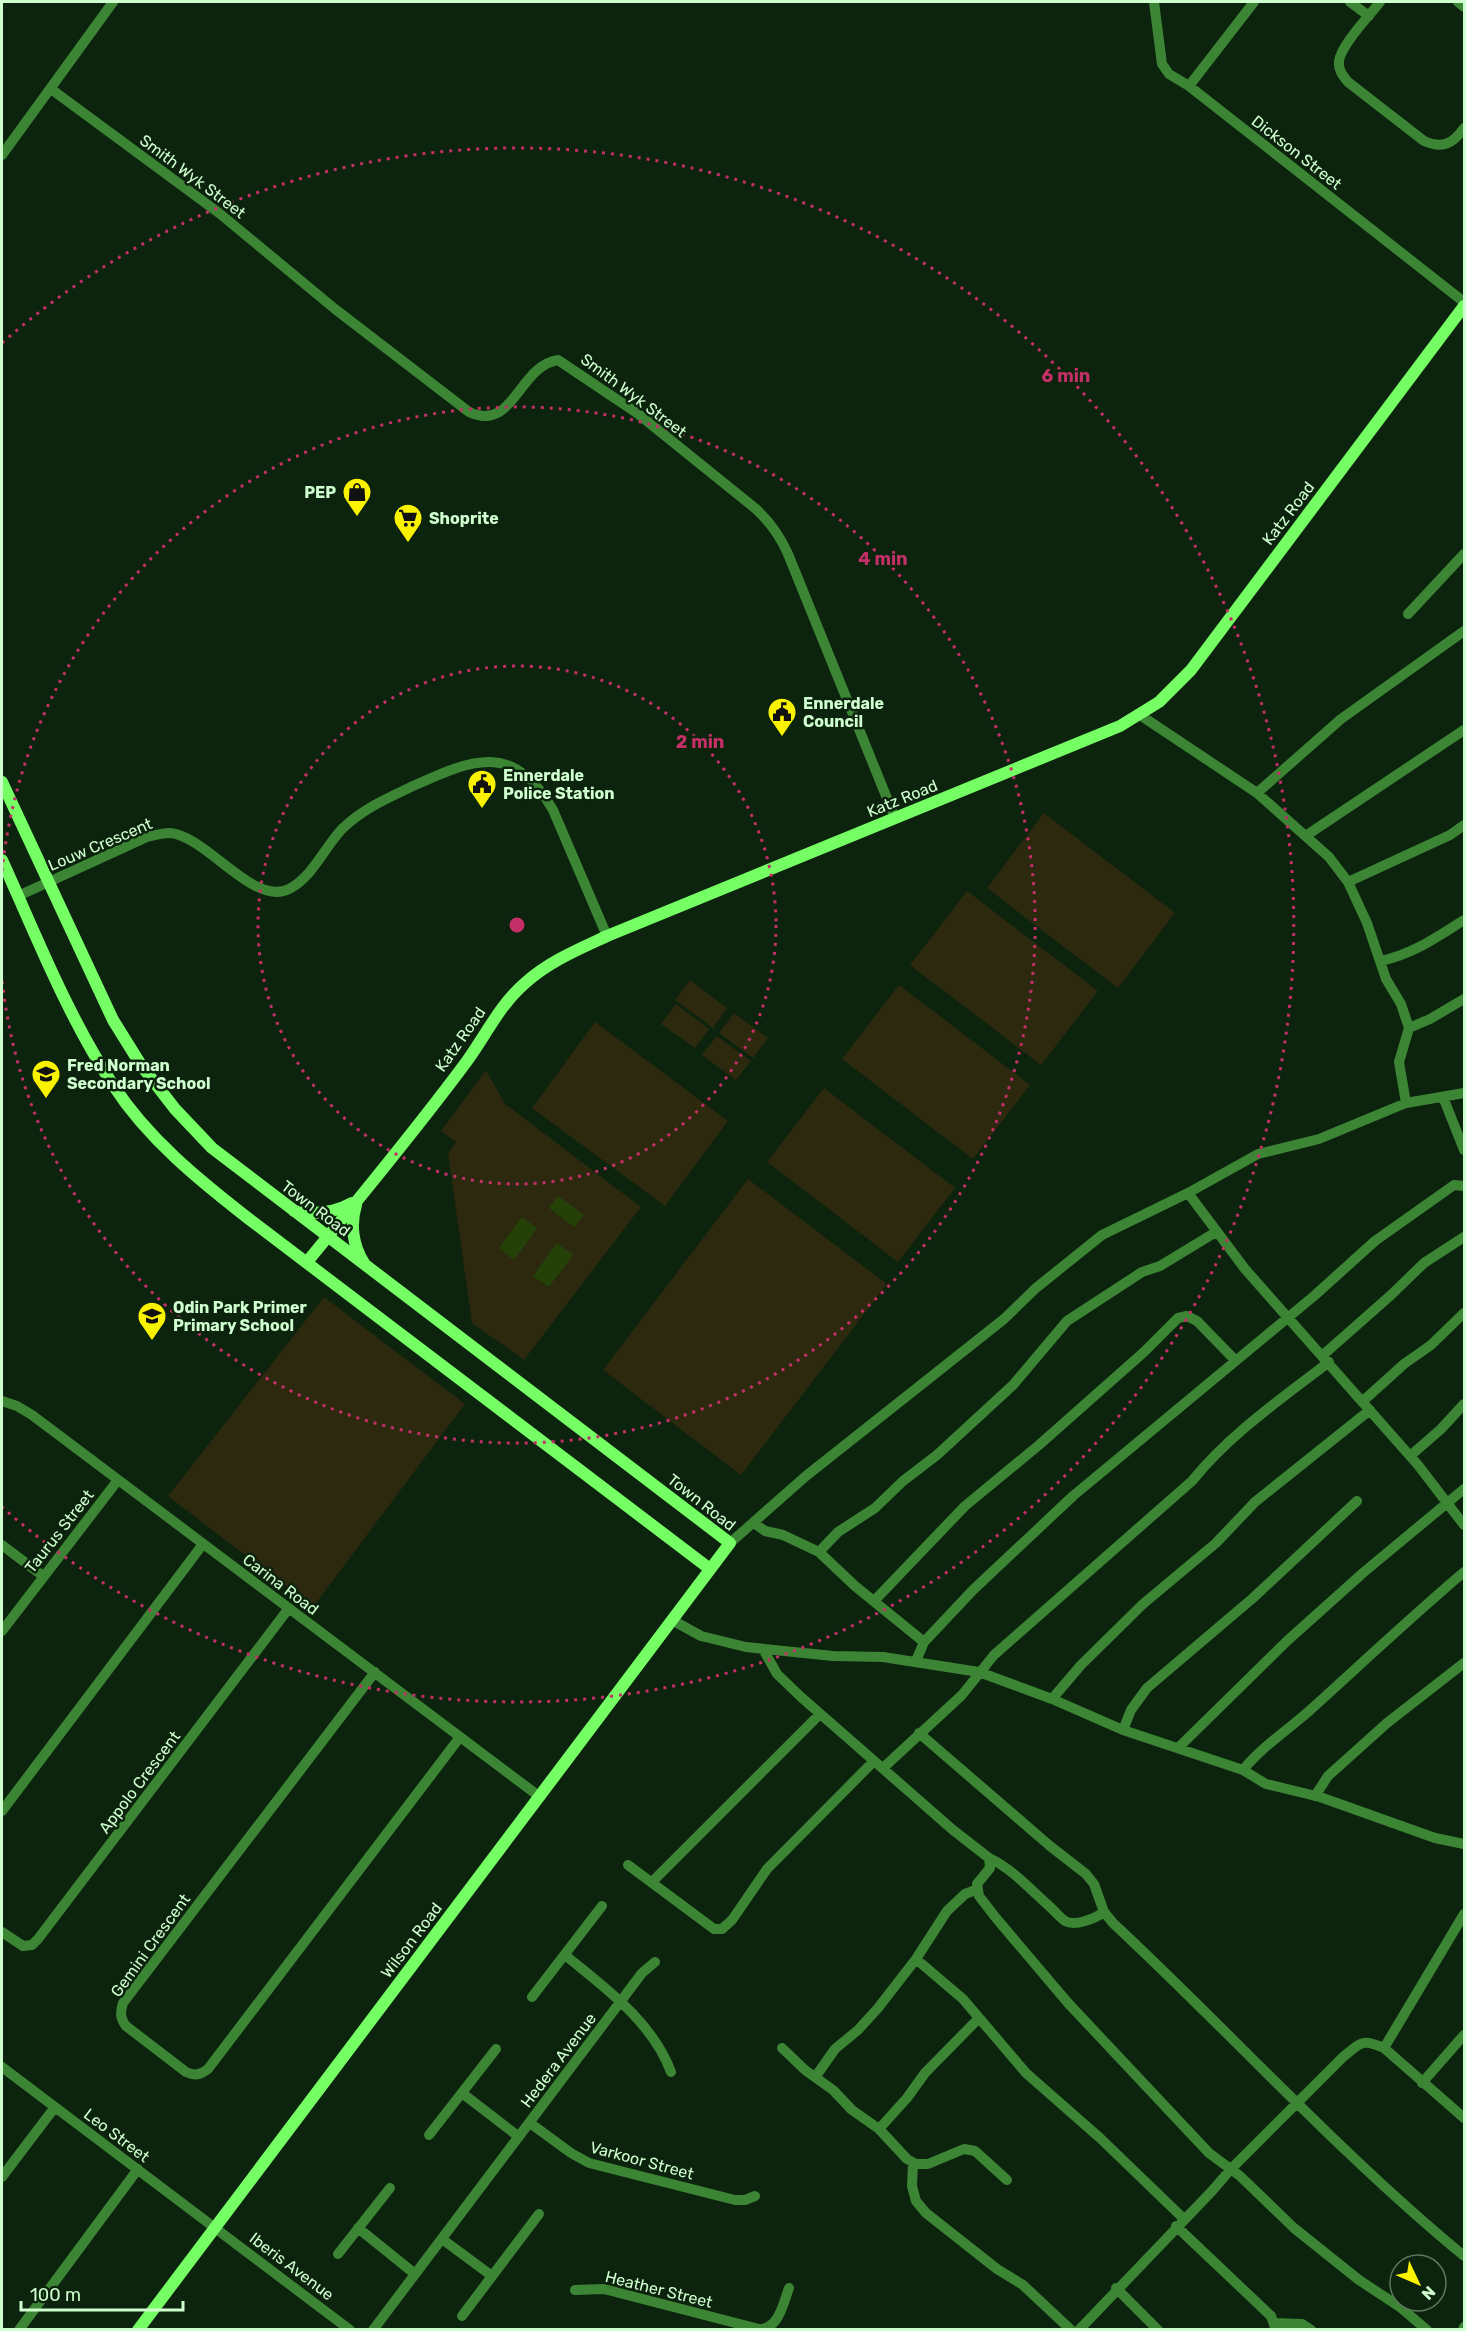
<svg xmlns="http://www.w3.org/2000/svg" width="1466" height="2331" viewBox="0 0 1466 2331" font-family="Rubik,sans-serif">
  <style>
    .green { fill: #2d290f }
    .water { fill: #244207 }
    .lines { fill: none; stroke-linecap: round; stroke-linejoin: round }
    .street { stroke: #3c8535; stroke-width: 10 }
    .secondary { stroke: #75ff65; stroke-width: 12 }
    .ring { fill: none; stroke: #c32f66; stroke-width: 3; stroke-dasharray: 3 6 }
    .labels { text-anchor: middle; stroke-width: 5; stroke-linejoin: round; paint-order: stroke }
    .street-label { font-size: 16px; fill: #cfffce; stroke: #0c230d }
    .poi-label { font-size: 16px; font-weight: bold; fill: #cfffce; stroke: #0c230d; text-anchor: start }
    .centre { fill: #c32f66; stroke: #0c230d; stroke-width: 3 }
    .ring-label { font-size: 18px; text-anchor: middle; font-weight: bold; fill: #c32f66; stroke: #0c230d; stroke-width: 5; stroke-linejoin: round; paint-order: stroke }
  </style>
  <rect width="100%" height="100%" fill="#0c230d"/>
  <path class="green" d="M1044 813 1175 913 1118 988 987 888Z
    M967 891 1098 991 1041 1065 910 965Z
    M690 980 727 1008 713 1028 675 1000Z
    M899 985 1030 1085 973 1159 842 1059Z
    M676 1004 709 1029 695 1048 661 1024Z
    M734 1013 768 1038 753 1058 719 1033Z
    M595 1022 728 1121 665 1206 532 1108Z
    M717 1036 751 1061 736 1080 702 1055Z
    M486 1070 505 1104 641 1207 524 1360 472 1323 448 1154 456 1142 441 1131Z
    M824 1088 955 1188 898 1262 767 1162Z
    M748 1179 887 1284 741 1475 603 1370Z
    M324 1297 465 1404 313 1607 168 1496Z"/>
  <path class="water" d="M558 1196 584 1215 574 1227 549 1208Z
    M522 1217 537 1228 514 1260 499 1248Z
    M557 1243 573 1255 549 1287 533 1276Z"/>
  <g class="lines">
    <path class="street" d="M1154 2 1162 64 1169 74 1189 86 1464 302
      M1350 2 1369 16
      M1380 2C1370 15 1341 45 1339 61 1338 70 1343 76 1348 82L1424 141C1442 149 1453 144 1464 128
      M1458 2 1464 7
      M1189 86 1254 2
      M51 89 219 213 335 309 469 412C514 433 518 366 558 360L637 413 756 509C770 522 780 536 788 554L895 818
      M2 155 113 2
      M1408 614 1464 554
      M1140 715 1257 793 1329 857 1348 882 1367 923 1386 979 1401 1004 1409 1028 1399 1062 1406 1103
      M1257 793 1341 719 1464 631
      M1307 835 1464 730
      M1348 882 1450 835 1464 825
      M18 896 147 837C155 835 162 833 170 833 207 836 253 907 289 889 313 877 325 846 343 828 364 808 388 798 413 786 473 759 513 741 553 810L607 936
      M1381 961C1415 953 1435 938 1464 920
      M1409 1028 1430 1019 1464 999
      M1443 1097 1464 1150
      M1188 1193 1245 1269 1418 1465 1464 1525
      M1323 1355 1391 1295 1424 1263 1464 1237
      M2 1401 17 1406 32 1415 540 1797
      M1363 1401 1404 1364 1431 1345 1464 1313
      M1410 1456 1441 1429 1464 1404
      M754 1523 765 1531 783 1535 819 1552 855 1586 924 1642
      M730 1543 806 1476 1004 1319 1036 1288 1102 1235 1188 1193 1258 1154 1319 1139 1406 1103 1464 1093
      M2 1545 43 1576
      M819 1552 838 1532 875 1508 903 1481 937 1455 1013 1385 1067 1321 1142 1272 1160 1266 1216 1232
      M875 1600 965 1506 1039 1445 1144 1352 1178 1318 1187 1316 1197 1321 1235 1360
      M672 1620 701 1636 746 1647 833 1656 883 1657 979 1672 1052 1699 1123 1730 1243 1770 1266 1784 1320 1797 1435 1838 1464 1844
      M2 1631 118 1480
      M763 1649 777 1674 801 1697 953 1830 989 1858 990 1868 977 1884 979 1896 996 1918 1068 2003 1209 2153 1240 2176 1294 2228 1359 2280 1400 2307 1427 2330
      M916 1661 924 1642 973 1590 1073 1496 1314 1296 1375 1241 1454 1185 1464 1186
      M375 1672 123 2003C120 2013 120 2018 126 2026L186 2072C195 2076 200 2075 208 2069L460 1737
      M1052 1699 1081 1665 1143 1604 1216 1543 1255 1502 1370 1410
      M1123 1730 1131 1710 1147 1688 1253 1598 1357 1501
      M919 1733 1050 1846 1086 1874 1094 1884 1104 1912 1113 1923C1231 2033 1340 2154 1464 2256
      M1178 1748 1287 1641 1364 1572 1464 1489
      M883 1768 962 1695 994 1655 1192 1481C1230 1434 1281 1399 1329 1362
      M1243 1770C1262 1747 1286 1731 1308 1712 1360 1665 1411 1617 1464 1572
      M1315 1796 1328 1776 1387 1723 1464 1663
      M2 1811 203 1544
      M989 1858C1011 1868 1029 1888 1048 1905 1053 1909 1059 1917 1065 1921 1075 1927 1096 1918 1104 1912
      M628 1865 714 1929H722L732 1920 767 1869 874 1761
      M652 1882 820 1714
      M2 1932 23 1946 32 1945 38 1939 289 1608
      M565 1955C605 1988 652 2021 671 2072
      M916 1959 963 1999 1026 2073 1100 2138 1183 2218
      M532 1997 602 1906
      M782 2048 805 2070 833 2090 852 2110 879 2129 907 2159 916 2164H928L964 2149 975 2151 1007 2180
      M1384 2048 1464 1914
      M2 2067 350 2330
      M816 2076 835 2049 858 2030 878 2008 916 1959 947 1911 965 1894 978 1889
      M1422 2083 1464 2035
      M462 2093 519 2137
      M530 2123 571 2153 589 2163 735 2200H745L755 2196
      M879 2129 907 2098 925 2073 979 2018
      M429 2135 496 2049
      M913 2163 912 2186 916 2201 926 2213 997 2269 1023 2285 1071 2330
      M2 2177 55 2107
      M1176 2226 1271 2316 1276 2330
      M358 2228 415 2274
      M442 2239 492 2276
      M338 2254 390 2188
      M1116 2288 1158 2330
      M575 2290 604 2289 759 2329C779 2329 783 2304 789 2288
      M462 2316 539 2214
      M1274 2323 1302 2324 1311 2330
      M19 2330 138 2169
      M373 2330 642 1973 655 1962
      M1079 2330 1212 2191 1231 2169 1343 2057C1361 2043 1361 2038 1384 2048L1464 2118
      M1463 2330 1464 2327"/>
    <path class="secondary" d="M2 782 113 1020 141 1065 175 1109 212 1148 730 1543 138 2330
      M2 860C36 935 67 1015 113 1085 148 1139 199 1180 249 1219L710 1569
      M356 1205C350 1225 353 1246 364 1263
      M294 1211C315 1215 334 1213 352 1203
      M307 1262C361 1196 416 1130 467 1061 486 1035 499 1006 524 984 548 962 577 950 607 936L1120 726 1159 702 1191 670 1464 306"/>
  </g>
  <g class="ring">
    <circle cx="517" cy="925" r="259"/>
    <path d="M2 871A518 518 0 1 1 2 979"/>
    <path d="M2 343A777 777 0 1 1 2 1507"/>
  </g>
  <defs>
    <g id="shop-pin" transform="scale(1.5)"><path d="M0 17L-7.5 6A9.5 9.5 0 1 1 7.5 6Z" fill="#f9f300" stroke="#0c230d"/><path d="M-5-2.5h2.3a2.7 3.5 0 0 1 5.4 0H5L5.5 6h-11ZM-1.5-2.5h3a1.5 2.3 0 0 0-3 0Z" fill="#111"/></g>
    <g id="supermarket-pin" transform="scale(1.5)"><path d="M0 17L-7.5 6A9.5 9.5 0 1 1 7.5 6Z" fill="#f9f300" stroke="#0c230d"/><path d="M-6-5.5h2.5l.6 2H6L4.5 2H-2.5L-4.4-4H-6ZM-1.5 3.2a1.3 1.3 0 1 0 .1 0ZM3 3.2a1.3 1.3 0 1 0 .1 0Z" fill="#111"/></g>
    <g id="civic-pin" transform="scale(1.5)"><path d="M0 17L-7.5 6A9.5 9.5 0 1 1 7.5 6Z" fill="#f9f300" stroke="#0c230d"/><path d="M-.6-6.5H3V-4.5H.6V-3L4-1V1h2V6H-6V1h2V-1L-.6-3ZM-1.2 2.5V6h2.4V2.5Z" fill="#111"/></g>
    <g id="school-pin" transform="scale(1.5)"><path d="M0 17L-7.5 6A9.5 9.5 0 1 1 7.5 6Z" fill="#f9f300" stroke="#0c230d"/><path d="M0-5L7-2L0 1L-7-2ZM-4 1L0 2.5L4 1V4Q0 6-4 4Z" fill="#111"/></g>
  </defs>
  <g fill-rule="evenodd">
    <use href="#shop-pin" x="357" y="492"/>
    <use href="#supermarket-pin" x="408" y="518"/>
    <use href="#civic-pin" x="782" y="712"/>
    <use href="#civic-pin" x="482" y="784"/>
    <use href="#school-pin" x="46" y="1074"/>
    <use href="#school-pin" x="152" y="1316"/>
  </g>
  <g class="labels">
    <g class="street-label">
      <text transform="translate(1297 152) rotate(38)" y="6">Dickson Street</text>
      <text transform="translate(193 176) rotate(37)" y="6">Smith Wyk Street</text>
      <text transform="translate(634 395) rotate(37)" y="6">Smith Wyk Street</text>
      <text transform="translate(1288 513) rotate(-53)" y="6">Katz Road</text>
      <text transform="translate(902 798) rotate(-22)" y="6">Katz Road</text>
      <text transform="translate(100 844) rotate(-23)" y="6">Louw Crescent</text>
      <text transform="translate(460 1039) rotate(-55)" y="6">Katz Road</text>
      <text transform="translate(316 1208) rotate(37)" y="6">Town Road</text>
      <text transform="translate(702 1502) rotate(38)" y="6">Town Road</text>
      <text transform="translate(59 1531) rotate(-52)" y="6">Taurus Street</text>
      <text transform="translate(281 1584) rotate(37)" y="6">Carina Road</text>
      <text transform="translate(139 1782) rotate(-53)" y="6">Appolo Crescent</text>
      <text transform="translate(411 1940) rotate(-53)" y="6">Wilson Road</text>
      <text transform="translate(150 1945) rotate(-54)" y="6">Gemini Crescent</text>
      <text transform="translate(558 2060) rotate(-53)" y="6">Hedera Avenue</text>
      <text transform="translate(117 2135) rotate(37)" y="6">Leo Street</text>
      <text transform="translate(642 2160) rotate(15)" y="6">Varkoor Street</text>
      <text transform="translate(292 2266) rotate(37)" y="6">Iberis Avenue</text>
      <text transform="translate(659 2289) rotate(14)" y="6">Heather Street</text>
    </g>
    <g class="poi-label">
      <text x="336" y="498" text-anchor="end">PEP</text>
      <text x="429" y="524">Shoprite</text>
      <text x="803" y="709">Ennerdale<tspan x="803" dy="18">Council</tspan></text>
      <text x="503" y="781">Ennerdale<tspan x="503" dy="18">Police Station</tspan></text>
      <text x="67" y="1071">Fred Norman<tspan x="67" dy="18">Secondary School</tspan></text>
      <text x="173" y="1313">Odin Park Primer<tspan x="173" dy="18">Primary School</tspan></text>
    </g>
  </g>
  <circle cx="517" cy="925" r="9" class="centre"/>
  <g class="ring-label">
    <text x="1066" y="382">6 min</text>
    <text x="883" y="565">4 min</text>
    <text x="700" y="748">2 min</text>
  </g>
  <rect width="1466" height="2331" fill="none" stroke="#cfffce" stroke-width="6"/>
  <g transform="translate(1418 2283) rotate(134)"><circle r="28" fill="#0c230d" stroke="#5a7b5a" stroke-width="1.5"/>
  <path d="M0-4.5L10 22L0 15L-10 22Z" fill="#f9f300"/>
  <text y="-9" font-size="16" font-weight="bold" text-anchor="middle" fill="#cfffce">N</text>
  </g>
  <path d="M21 2301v9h162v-9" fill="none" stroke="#cfffce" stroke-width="3"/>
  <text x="30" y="2301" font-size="18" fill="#cfffce" stroke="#0c230d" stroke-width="4.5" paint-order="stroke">100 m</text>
</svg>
